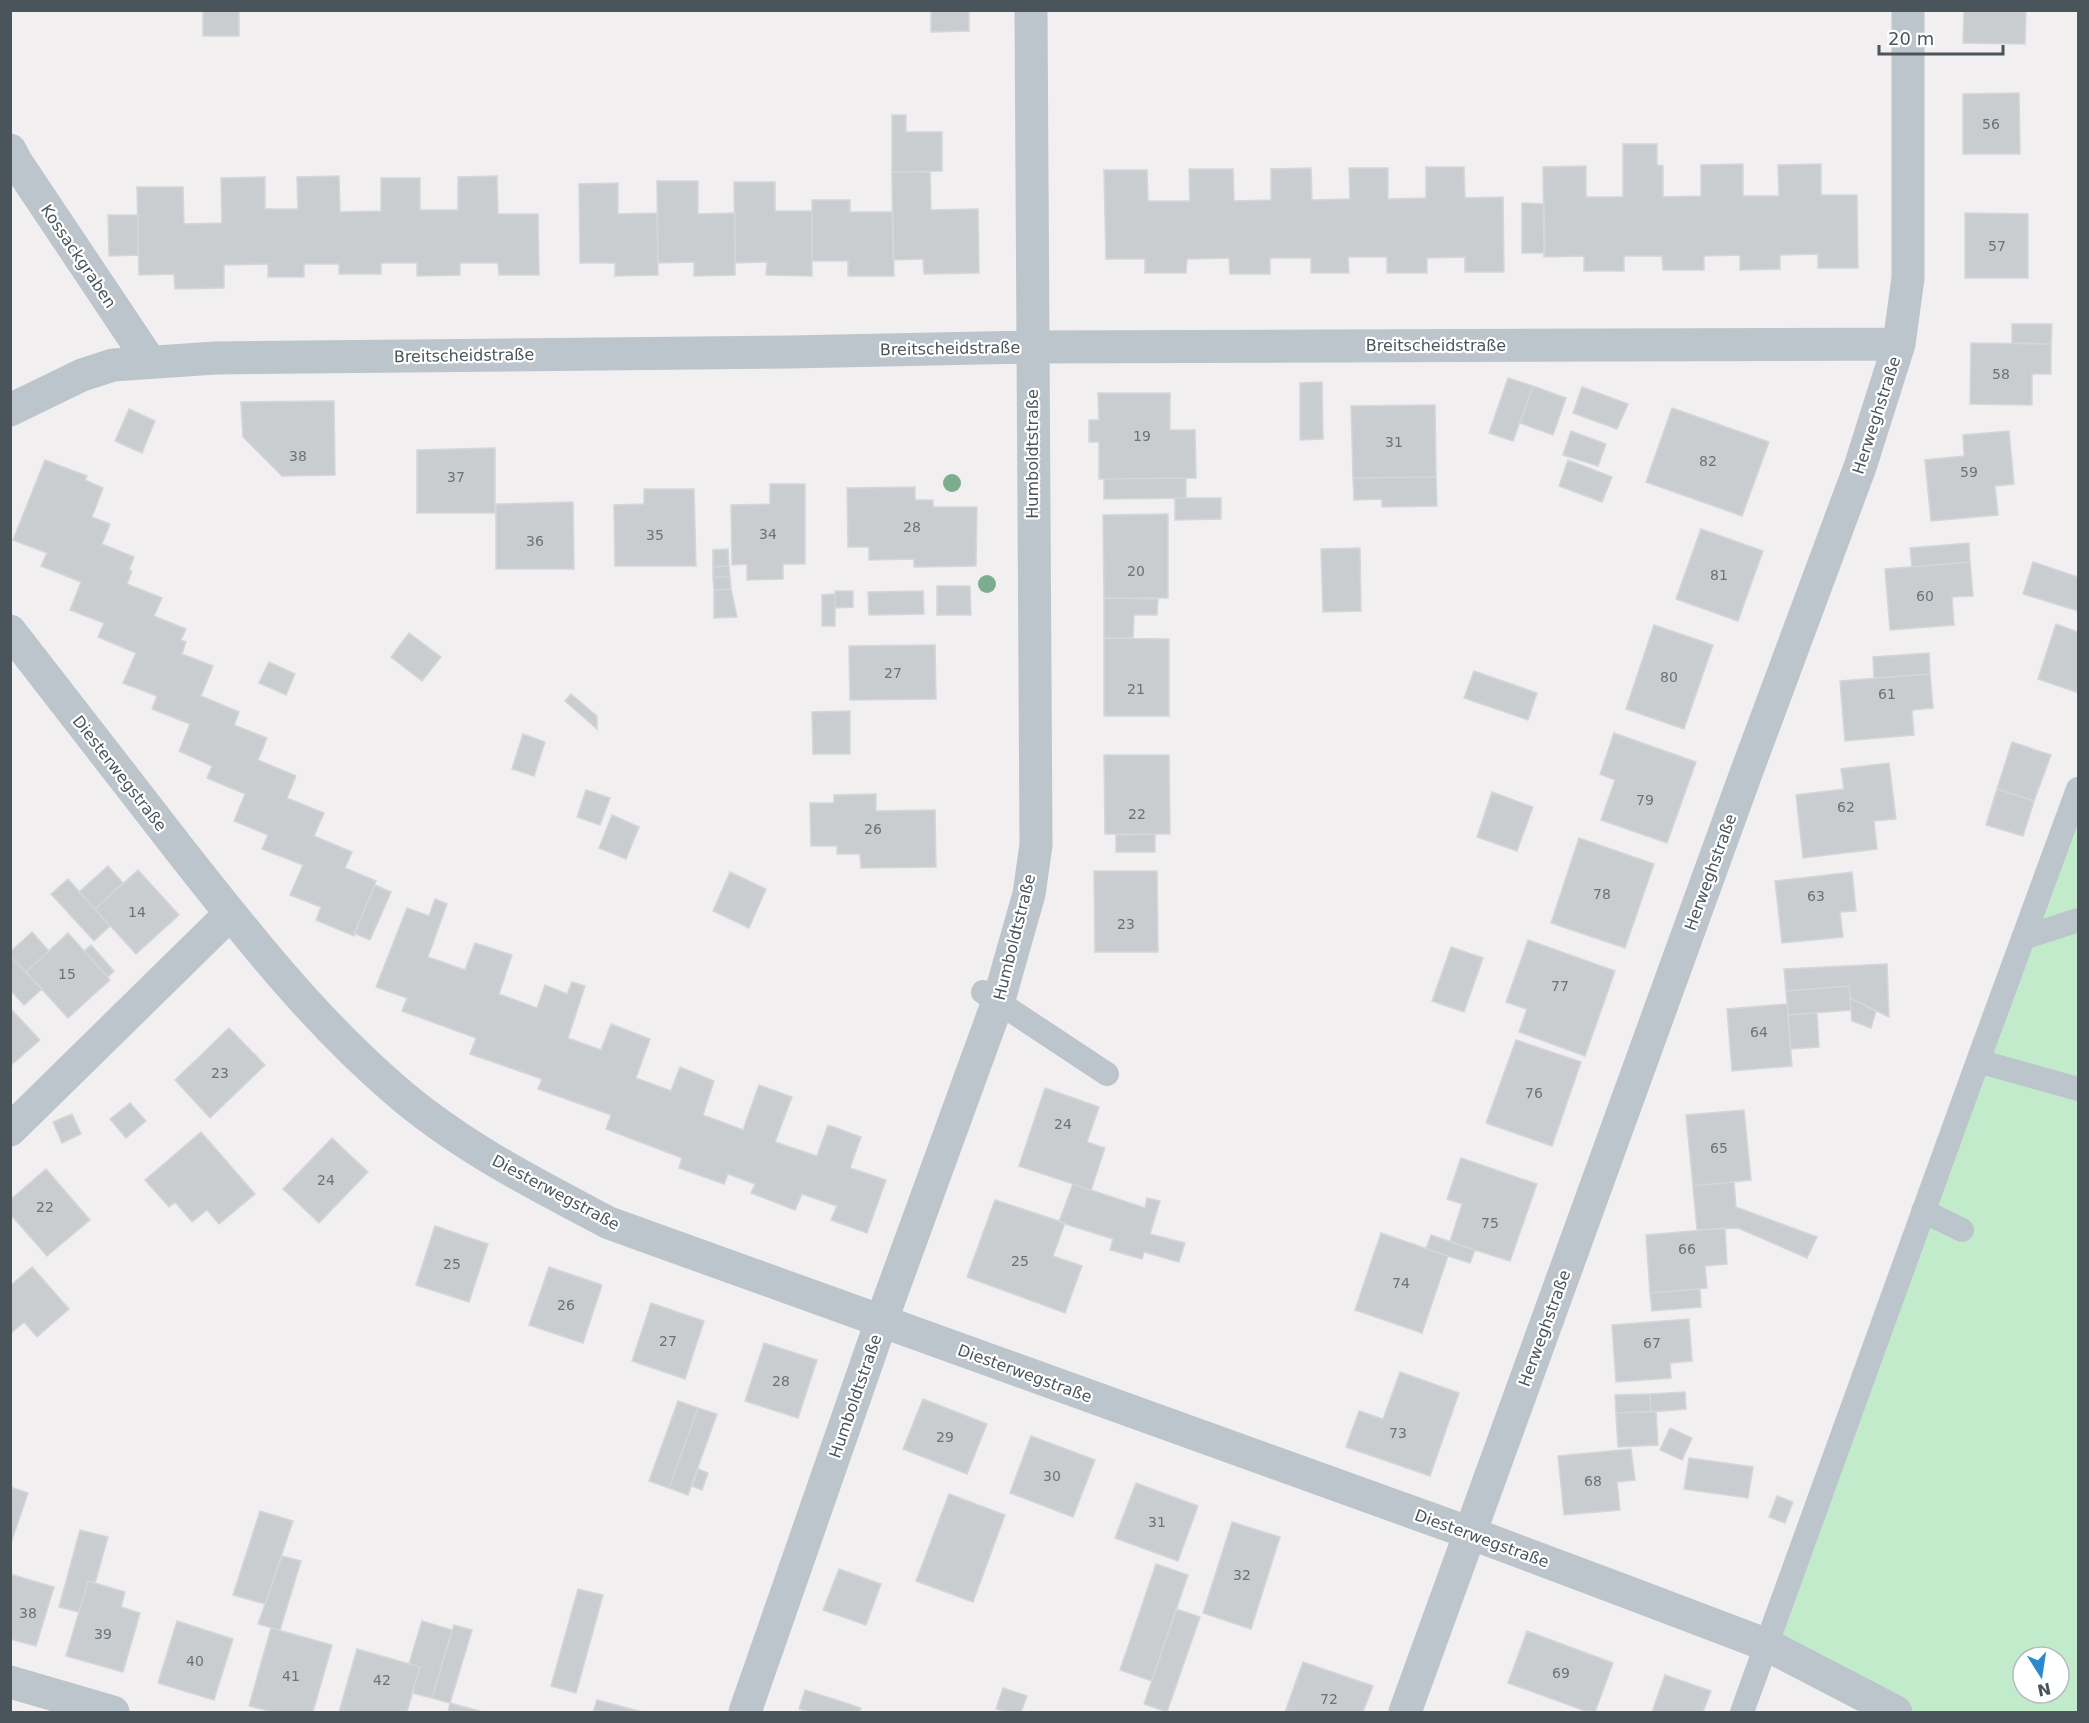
<svg xmlns="http://www.w3.org/2000/svg" width="2089" height="1723" viewBox="0 0 2089 1723" font-family="'DejaVu Sans',sans-serif">
  <style>
    .green { fill: #c2ebcc; fill-rule: evenodd }
    .building { fill: #cacdd0; stroke: #d4d6da; stroke-width: 1.5 }
    .lines { fill: none; stroke-linecap: round; stroke-linejoin: round }
    .lane { stroke: #bcc5cb; stroke-width: 24 }
    .street { stroke: #bcc5cb; stroke-width: 33 }
    .tree { fill: #7eac8f }
    .labels { text-anchor: middle; stroke-width: 4.5; stroke-linejoin: round; paint-order: stroke }
    .number-label { font-size: 14px; fill: #697378 }
    .street-label { font-size: 16px; fill: #49555b; stroke: #fff }
  </style>
  <rect width="100%" height="100%" fill="#f2eff0"/>
  <path class="green" d="M2078 791V1712H1897L1767 1645ZM2023 1657H2059V1693H2023Z"/>
  <path class="building" d="M203 10H239V36H203Z
    M931 10H969V31L931 32Z
    M1964 10H2026L2025 44 1963 43Z
    M2019 93 2020 154H1963V94Z
    M892 115H906V132H942V171L892 172Z
    M1623 144H1657V165L1663 166V197L1701 196V165L1743 164V196H1779L1778 165 1821 164V195H1857L1858 268H1818V254L1780 255V269L1740 270V255L1704 256V270H1663L1662 256H1624V271H1584V256L1544 257 1543 167 1586 166V197H1623Z
    M1426 167H1464L1465 198 1503 197 1504 272H1465V257L1427 258V273H1387V257H1348L1349 273H1311V258H1270V274H1230L1229 258 1187 259 1186 273H1145V259H1106L1104 170H1147L1148 201H1190L1189 169H1233L1234 201 1271 200V169L1311 168 1312 200 1350 199 1349 168H1388V199L1426 198Z
    M892 172H930L931 210 978 209 979 273 924 274 923 259 893 260Z
    M339 176 340 212 381 211V178H420V210H458V177L497 176 498 214H538L539 275H499L498 263H460V275L417 276V263H381V274H339V264H304V277H268V264L224 265V288L175 289 174 274 139 275 137 187H183L184 224 222 223 221 178 265 177V209H298L297 177Z
    M657 181H698V214L735 213V275L694 276V262L658 263Z
    M734 182H775V211H812V276L766 275 767 262 735 263Z
    M618 183V214L657 213 658 275 615 276V263H580L579 184Z
    M812 200H850V212H893L894 276H848V261H812Z
    M1522 203 1544 204 1545 253H1522Z
    M1965 213 2028 214V278H1965Z
    M108 215H138V255L109 256Z
    M2012 324H2052L2051 344 2012 343Z
    M1971 343 2051 344V374H2032V405L1970 404Z
    M1508 378 1533 386 1513 441 1489 433Z
    M1322 382 1323 439 1300 440V383Z
    M1533 386 1566 398 1553 435 1520 423Z
    M1582 387 1628 404 1617 429 1573 413Z
    M1098 393H1170V430H1195L1196 478 1099 479V442H1089V420H1099Z
    M334 401 335 475 282 476 243 437 241 402Z
    M1435 405 1436 477 1353 478 1351 406Z
    M1672 408 1769 442 1742 516 1646 482Z
    M129 409 155 421 142 453 115 441Z
    M1571 431 1606 444 1598 466 1563 455Z
    M2009 431 2014 484 1995 486 1998 515 1931 521 1925 460 1964 456 1963 435Z
    M495 448V513H417V450Z
    M45 460 87 476 85 480 103 488 92 517 110 524 102 544 134 557 129 570 132 571 127 584 162 598 154 616 186 629 181 640 186 642 182 654 213 666 201 696 239 712 234 725 267 738 258 760 296 776 287 798 324 813 314 836 352 852 345 868 376 881 354 936 316 920 321 907 290 895 303 865 262 849 268 835 234 821 245 794 207 778 212 766 179 751 190 724 152 709 157 696 123 683 136 653 98 637 104 623 70 610 81 582 41 566 47 553 13 540Z
    M1568 460 1612 477 1602 502 1559 486Z
    M1436 477 1437 506 1382 507V499L1354 500 1353 478Z
    M1186 478V498L1104 499V479Z
    M770 484H805V564H783V579L747 580V564L732 565 731 505 770 504Z
    M915 487V500H933V507H977L976 566 914 567V559L869 560V547H848L847 488Z
    M644 489H694L696 566H615L614 505 644 504Z
    M1175 498H1221V519L1175 520Z
    M573 502 574 569H496V504Z
    M1168 514V598H1104L1103 515Z
    M1701 529 1763 551 1738 621 1676 599Z
    M1969 543 1970 562 1912 567 1910 548Z
    M1360 548 1361 611 1323 612 1321 549Z
    M728 549 729 566 713 567V550Z
    M1970 562 1973 596 1952 597 1954 625 1890 630 1885 569Z
    M2033 562 2078 577V611L2023 594Z
    M729 566 730 577H713V567Z
    M713 577H730L731 589 714 590Z
    M937 586H970L971 615H937Z
    M731 589 737 617 714 618V590Z
    M835 591H853V607L835 608Z
    M923 591 924 614 869 615 868 592Z
    M835 594V626H822V595Z
    M1104 598 1158 599 1157 615H1134L1133 638H1104Z
    M2056 624 2078 632V685L2076 692 2038 679Z
    M1654 625 1713 645 1684 729 1626 709Z
    M409 633 441 657 422 681 391 657Z
    M1104 638 1169 639V716H1104Z
    M935 645 936 699 850 700 849 646Z
    M1929 653 1930 674 1874 678 1873 657Z
    M269 662 295 674 286 695 259 683Z
    M1474 671 1537 693 1528 720 1464 698Z
    M1930 674 1933 708 1912 710 1914 735 1845 741 1840 681Z
    M571 694 597 716V729L565 701Z
    M850 711V754H813L812 712Z
    M1614 733 1696 762 1667 843 1601 820 1615 780 1600 774Z
    M523 734 545 742 534 776 512 769Z
    M2012 742 2051 755 2034 801 1997 789Z
    M1104 755H1169L1170 834H1105Z
    M1889 763 1896 819 1874 821 1877 849 1803 858 1796 795 1844 789 1841 769Z
    M1997 789 2034 801 2023 836 1986 825Z
    M586 790 610 798 600 825 577 817Z
    M1492 792 1533 807 1517 851 1477 837Z
    M876 794V811L935 810 936 867 861 868 860 854H837V846H811L810 803H834V795Z
    M612 815 639 827 626 859 599 848Z
    M1155 834V852H1116V835Z
    M1579 838 1654 864 1625 948 1551 923Z
    M108 866 123 883 95 909 79 892Z
    M138 870 179 915 136 954 95 909Z
    M1094 871H1157L1158 952H1095Z
    M730 872 766 889 749 928 713 911Z
    M1852 872 1856 911 1840 912 1843 937 1782 943 1775 881Z
    M68 879 110 926 94 941 51 894Z
    M375 885 391 892 370 940 354 933Z
    M435 899 447 904 428 957 465 970 475 943 512 955 499 994 537 1008 545 985 567 994 572 982 585 986 568 1038 601 1050 611 1024 650 1039 636 1078 671 1091 680 1067 714 1081 703 1115 743 1130 759 1085 792 1097 775 1142 817 1156 828 1125 861 1137 850 1168 886 1180 867 1233 831 1220 837 1206 802 1194 795 1210 751 1193 755 1184 728 1174 724 1184 679 1168 682 1158 606 1129 611 1115 538 1089 542 1079 470 1054 476 1038 402 1011 407 998 376 987 407 908 429 916Z
    M32 932 49 951 26 972 10 956V952Z
    M68 933 110 980 68 1018 26 972Z
    M1528 940 1615 971 1585 1056 1519 1032 1527 1009 1506 1002Z
    M91 945 114 971 108 977 84 951Z
    M1451 947 1483 958 1464 1012 1432 1001Z
    M10 956 42 989 24 1005 10 990Z
    M1887 964 1889 1017 1850 998 1849 986 1786 991 1784 969Z
    M1849 986 1851 1010 1788 1015 1786 991Z
    M1850 998 1876 1011 1871 1028 1852 1021Z
    M1787 1004 1792 1066 1732 1071 1727 1009Z
    M10 1008 40 1040 10 1066Z
    M1817 1013 1819 1047 1791 1049 1788 1015Z
    M229 1028 265 1065 210 1118 175 1080Z
    M1516 1040 1581 1062 1552 1146 1486 1123Z
    M1045 1088 1099 1107 1087 1142 1105 1148 1091 1190 1019 1166Z
    M130 1103 146 1121 126 1138 110 1119Z
    M1744 1110 1751 1180 1693 1186 1686 1115Z
    M72 1114 81 1134 62 1143 53 1122Z
    M201 1132 255 1194 219 1224 207 1210 192 1222 175 1202 169 1207 145 1180Z
    M332 1138 368 1172 319 1223 283 1189Z
    M1461 1158 1537 1184 1510 1261 1450 1242 1462 1204 1447 1199Z
    M46 1169 90 1220 47 1256 10 1214V1200Z
    M1734 1182 1736 1207 1817 1237 1807 1258 1738 1228 1697 1230 1693 1186Z
    M1073 1184 1145 1208 1147 1198 1160 1201 1150 1234 1185 1243 1179 1262 1144 1252 1142 1259 1110 1250 1113 1239 1059 1222Z
    M995 1200 1065 1223 1053 1256 1082 1266 1065 1313 967 1277Z
    M435 1226 488 1244 469 1302 416 1285Z
    M1725 1228 1727 1264 1705 1266 1707 1288 1650 1293 1646 1235Z
    M1381 1233 1448 1256 1422 1333 1355 1310Z
    M1431 1235 1475 1250 1470 1263 1426 1249Z
    M32 1267 69 1309 37 1337 24 1322 10 1334V1286Z
    M549 1267 602 1285 583 1343 529 1325Z
    M1700 1289 1701 1307 1652 1311 1650 1293Z
    M651 1303 704 1321 685 1379 632 1361Z
    M1689 1319 1692 1361 1670 1363 1671 1378 1616 1382 1612 1325Z
    M764 1343 817 1360 798 1418 745 1401Z
    M1400 1372 1459 1393 1430 1476 1346 1447 1359 1411 1383 1419Z
    M1685 1392 1686 1409 1651 1412 1650 1394Z
    M1650 1394 1651 1412 1616 1413 1615 1395Z
    M923 1399 987 1424 967 1474 903 1449Z
    M678 1401 698 1408 669 1488 649 1481Z
    M698 1408 717 1414 688 1495 669 1488Z
    M1656 1411 1658 1445 1618 1447 1616 1413Z
    M1670 1428 1692 1438 1682 1460 1660 1450Z
    M1031 1436 1095 1460 1073 1517 1010 1493Z
    M1631 1449 1635 1480 1617 1482 1620 1510 1564 1515 1558 1456Z
    M1689 1458 1753 1467 1748 1498 1684 1489Z
    M698 1469 708 1473 702 1490 692 1486Z
    M1136 1483 1198 1506 1178 1561 1115 1538Z
    M10 1487 28 1493 10 1546Z
    M949 1494 1005 1515 973 1602 916 1581Z
    M1777 1496 1793 1502 1785 1523 1769 1517Z
    M260 1511 293 1521 265 1604 233 1595Z
    M1232 1522 1280 1537 1251 1629 1203 1613Z
    M80 1530 108 1537 95 1583 88 1581 79 1612 59 1607Z
    M282 1556 301 1561 280 1630 258 1624Z
    M1156 1564 1188 1575 1152 1681 1120 1670Z
    M839 1569 881 1584 866 1625 823 1610Z
    M10 1574 54 1587 36 1646 10 1639Z
    M88 1581 125 1592 121 1607 140 1613 123 1672 66 1656Z
    M578 1589 603 1595 576 1693 551 1686Z
    M1176 1609 1200 1617 1167 1712 1144 1704Z
    M177 1621 233 1639 214 1700 158 1683Z
    M422 1621 452 1630 432 1698 412 1693 420 1667 409 1664Z
    M454 1625 472 1630 450 1703 432 1698Z
    M271 1628 332 1645 313 1712H272L249 1706Z
    M1527 1631 1613 1663 1595 1712H1588L1508 1683Z
    M357 1649 420 1667 407 1712H339Z
    M1303 1662 1373 1686 1363 1712H1285Z
    M1665 1675 1711 1691 1703 1712H1652Z
    M1003 1688 1027 1696 1021 1712H1008L996 1709Z
    M805 1690 861 1708 859 1712H809L799 1709Z
    M597 1700 643 1712H593Z
    M450 1703 483 1712H448Z"/>
  <g class="lines">
    <path class="lane" d="M2023 938 2078 920
      M983 992 1107 1074
      M1978 1061 2078 1089
      M1923 1211 1962 1230
      M1742 1712 1978 1061 2078 789"/>
    <path class="street" d="M10 150 17 163 150 362
      M10 410 82 375 113 365 215 358 791 352 1032 347 1899 344
      M10 631C66 704 123 777 180 850 246 934 313 1019 394 1089 458 1145 535 1184 609 1223L1470 1533 1622 1590 1767 1645 1896 1712
      M10 1130 230 914
      M10 1682 113 1712
      M745 1712 881 1322 1000 996 1029 894 1036 845 1031 10
      M1405 1712 1745 776 1860 467 1899 344 1908 278V10"/>
  </g>
  <g class="tree">
    <circle cx="952" cy="483" r="9"/>
    <circle cx="987" cy="584" r="9"/>
  </g>
  <g class="labels">
    <g class="number-label">
      <text x="1991" y="129">56</text>
      <text x="1997" y="251">57</text>
      <text x="2001" y="379">58</text>
      <text x="1142" y="441">19</text>
      <text x="1394" y="447">31</text>
      <text x="298" y="461">38</text>
      <text x="1708" y="466">82</text>
      <text x="1969" y="477">59</text>
      <text x="456" y="482">37</text>
      <text x="912" y="532">28</text>
      <text x="768" y="539">34</text>
      <text x="655" y="540">35</text>
      <text x="535" y="546">36</text>
      <text x="1136" y="576">20</text>
      <text x="1719" y="580">81</text>
      <text x="1925" y="601">60</text>
      <text x="893" y="678">27</text>
      <text x="1669" y="682">80</text>
      <text x="1136" y="694">21</text>
      <text x="1887" y="699">61</text>
      <text x="1645" y="805">79</text>
      <text x="1846" y="812">62</text>
      <text x="1137" y="819">22</text>
      <text x="873" y="834">26</text>
      <text x="1602" y="899">78</text>
      <text x="1816" y="901">63</text>
      <text x="137" y="917">14</text>
      <text x="1126" y="929">23</text>
      <text x="67" y="979">15</text>
      <text x="1560" y="991">77</text>
      <text x="1759" y="1037">64</text>
      <text x="220" y="1078">23</text>
      <text x="1534" y="1098">76</text>
      <text x="1063" y="1129">24</text>
      <text x="1719" y="1153">65</text>
      <text x="326" y="1185">24</text>
      <text x="45" y="1212">22</text>
      <text x="1490" y="1228">75</text>
      <text x="1687" y="1254">66</text>
      <text x="1020" y="1266">25</text>
      <text x="452" y="1269">25</text>
      <text x="1401" y="1288">74</text>
      <text x="566" y="1310">26</text>
      <text x="668" y="1346">27</text>
      <text x="1652" y="1348">67</text>
      <text x="781" y="1386">28</text>
      <text x="1398" y="1438">73</text>
      <text x="945" y="1442">29</text>
      <text x="1052" y="1481">30</text>
      <text x="1593" y="1486">68</text>
      <text x="1157" y="1527">31</text>
      <text x="1242" y="1580">32</text>
      <text x="28" y="1618">38</text>
      <text x="103" y="1639">39</text>
      <text x="195" y="1666">40</text>
      <text x="1561" y="1678">69</text>
      <text x="291" y="1681">41</text>
      <text x="382" y="1685">42</text>
      <text x="1329" y="1704">72</text>
    </g>
    <g class="street-label">
      <text transform="translate(79 256) rotate(56)" y="6">Kossackgraben</text>
      <text x="1436" y="351">Breitscheidstraße</text>
      <text transform="translate(950 348) rotate(-1)" y="6">Breitscheidstraße</text>
      <text transform="translate(464 355) rotate(-1)" y="6">Breitscheidstraße</text>
      <text transform="translate(1876 415) rotate(-72)" y="6">Herweghstraße</text>
      <text transform="translate(1032 454) rotate(-90)" y="6">Humboldtstraße</text>
      <text transform="translate(120 773) rotate(52)" y="6">Diesterwegstraße</text>
      <text transform="translate(1710 872) rotate(-70)" y="6">Herweghstraße</text>
      <text transform="translate(1014 937) rotate(-76)" y="6">Humboldtstraße</text>
      <text transform="translate(556 1192) rotate(28)" y="6">Diesterwegstraße</text>
      <text transform="translate(1544 1328) rotate(-70)" y="6">Herweghstraße</text>
      <text transform="translate(1025 1373) rotate(20)" y="6">Diesterwegstraße</text>
      <text transform="translate(855 1396) rotate(-71)" y="6">Humboldtstraße</text>
      <text transform="translate(1482 1538) rotate(20)" y="6">Diesterwegstraße</text>
    </g>
  </g>
  <rect width="2089" height="1723" fill="none" stroke="#49555b" stroke-width="24"/>
  <g transform="translate(2041 1675) rotate(168)"><circle r="28" fill="#ffffff" stroke="#b6bbbd" stroke-width="1.5"/>
  <path d="M0-4.5L10 22L0 15L-10 22Z" fill="#2b89d0"/>
  <text y="-9" font-size="16" font-weight="bold" text-anchor="middle" fill="#49555b">N</text>
  </g>
  <path d="M1879 45v9h124v-9" fill="none" stroke="#49555b" stroke-width="3"/>
  <text x="1888" y="45" font-size="18" fill="#49555b" stroke="#ffffff" stroke-width="4.5" paint-order="stroke">20 m</text>
</svg>
